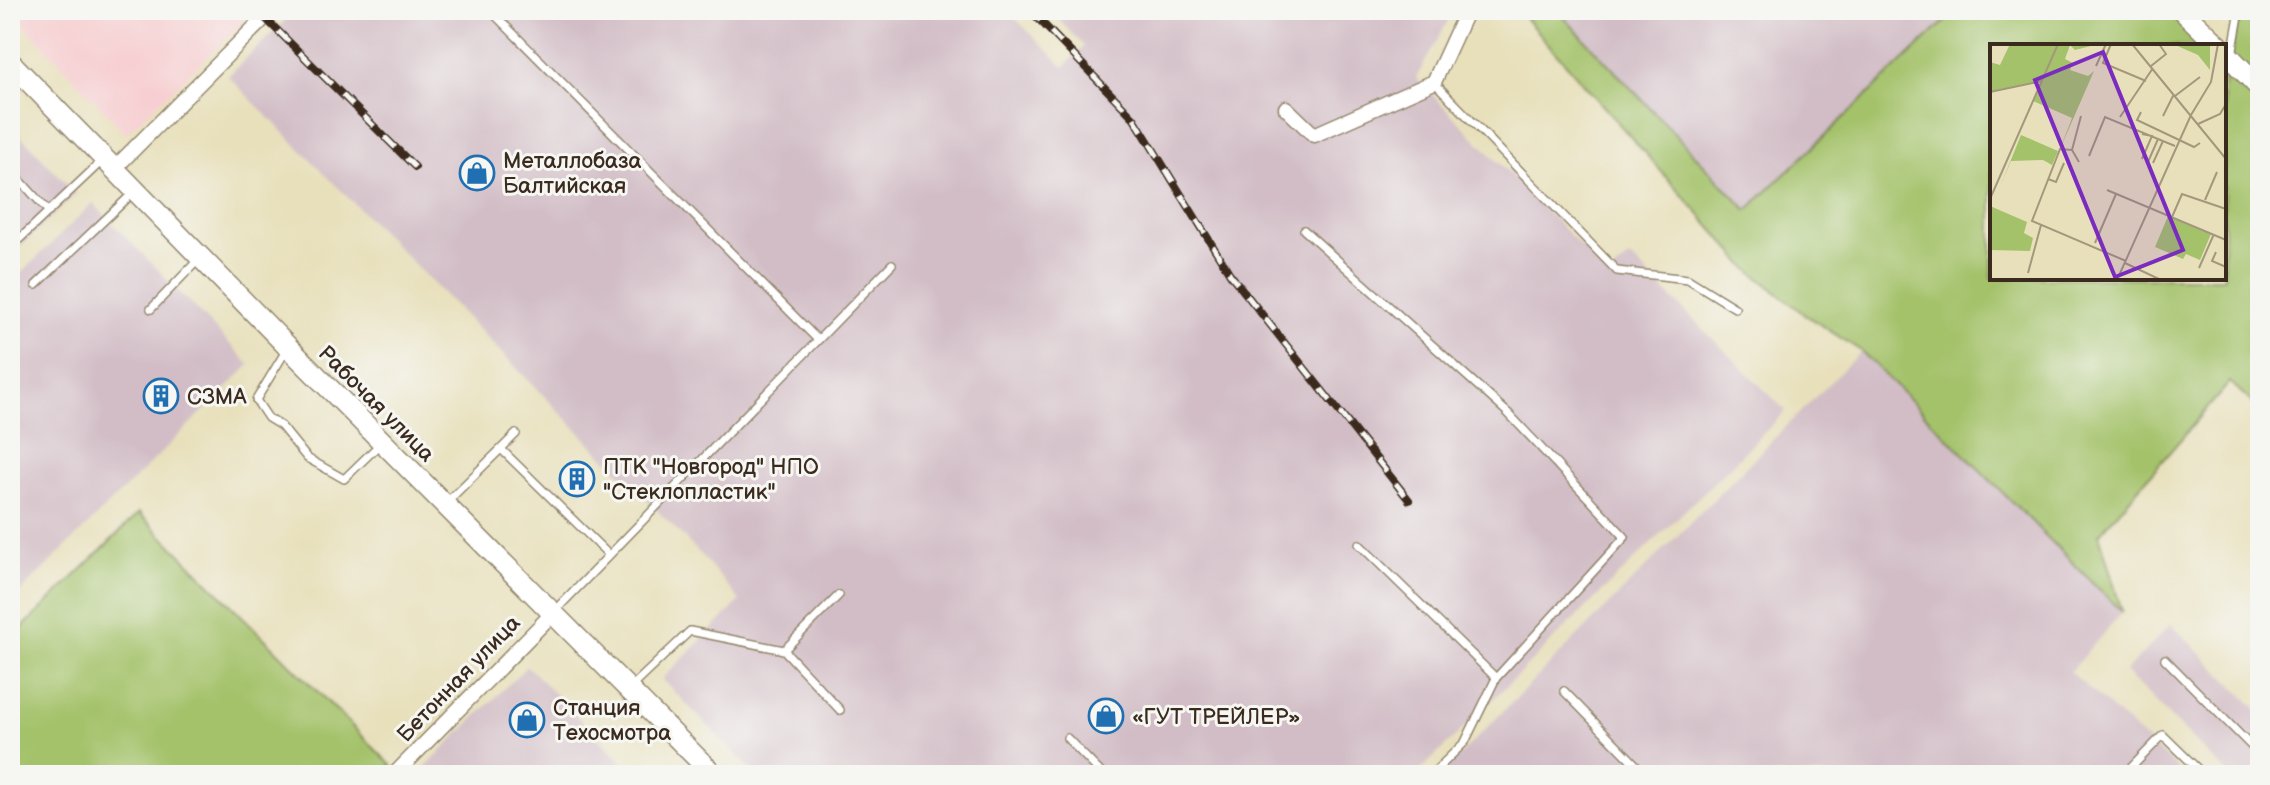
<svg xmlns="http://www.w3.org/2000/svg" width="2270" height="785" viewBox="0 0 2270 785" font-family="'Balsamiq Sans',sans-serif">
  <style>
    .built { fill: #f7cfd2 }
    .industrial { fill: #d2bdc6 }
    .green { fill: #a4c26a; stroke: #707644; stroke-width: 2 }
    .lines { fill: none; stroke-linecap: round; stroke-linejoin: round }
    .lane-casing { stroke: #92856c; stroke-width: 10 }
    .street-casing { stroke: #92856c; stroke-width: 17 }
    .secondary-casing { stroke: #92856c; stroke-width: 23 }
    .lane { stroke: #fff; stroke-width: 7 }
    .street { stroke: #fff; stroke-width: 14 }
    .secondary { stroke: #fff; stroke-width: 20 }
    .rail-casing { stroke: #3b2a1e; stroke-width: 8 }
    .rail { stroke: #f6f6f2; stroke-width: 5; stroke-dasharray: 15; stroke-linecap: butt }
    .labels { text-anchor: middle; stroke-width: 6; stroke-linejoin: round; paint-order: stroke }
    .poi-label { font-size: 22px; fill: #3b2a1e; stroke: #f6f6f2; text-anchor: start }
    .street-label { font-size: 22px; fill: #3b2a1e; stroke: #f6f6f2 }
    .inset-road { fill: none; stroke: #a3977c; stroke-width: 2 }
    .view { fill: #7b2cbf; fill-opacity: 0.15; stroke: #7b2cbf; stroke-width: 4 }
    .inset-edge { fill: none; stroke: #3b2a1e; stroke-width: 4 }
  </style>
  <rect width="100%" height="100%" fill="#f6f6f2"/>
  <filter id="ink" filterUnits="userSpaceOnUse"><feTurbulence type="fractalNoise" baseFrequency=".0125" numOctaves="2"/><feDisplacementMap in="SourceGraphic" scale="16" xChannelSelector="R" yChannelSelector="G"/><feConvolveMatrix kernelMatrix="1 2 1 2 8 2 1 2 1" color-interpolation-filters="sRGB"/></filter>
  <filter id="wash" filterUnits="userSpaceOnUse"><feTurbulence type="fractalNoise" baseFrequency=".006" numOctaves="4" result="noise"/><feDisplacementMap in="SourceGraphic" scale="32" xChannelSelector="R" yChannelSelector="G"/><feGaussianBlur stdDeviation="1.8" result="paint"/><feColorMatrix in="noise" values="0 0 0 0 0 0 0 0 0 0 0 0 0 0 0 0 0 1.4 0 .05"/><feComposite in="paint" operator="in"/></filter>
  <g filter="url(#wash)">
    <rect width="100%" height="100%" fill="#e8e0bb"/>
    <path class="built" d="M10 10H239L247 19 126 134Z"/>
    <path class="industrial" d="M296 10H1007L1064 67 1084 46 1049 10H1454L1416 78 1609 275 1630 257 1786 411 1416 775H756L662 679 740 601 704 558 228 76Z
      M1557 10H1957L1747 211Z
      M10 124 76 194 10 256Z
      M93 203 250 365 10 602V284Z
      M1861 351 2122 612 2070 672 2185 775H1440Z
      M2171 624 2260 712V775H2229L2125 672Z
      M527 666 635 775H417Z"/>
    <path class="green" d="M1518 10H1557L1747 210 1957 10H2182L2219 46H1992V278H2224V51L2230 58 2240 10H2260V410L2230 382 2099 534 2122 612 1861 351 1804 314 1747 268Z
      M139 513 392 766 383 775H10V640Z"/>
  </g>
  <g filter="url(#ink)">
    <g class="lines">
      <g class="lane-casing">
        <path id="lane" d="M490 10 818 340
          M2232 55 2240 10
          M1434 82 1617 271 1688 279 1735 308
          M10 169 49 212
          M1304 230 1508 413 1625 537 1496 678 1465 742 1431 775
          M10 248 102 161
          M36 285 133 193
          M151 309 200 258
          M287 349 256 400 268 418 281 426 307 458 344 479 381 443
          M501 449 609 555
          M446 503 516 434
          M1359 544 1496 678
          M555 611 892 264
          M784 650 840 710
          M2165 659 2260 755
          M629 689 690 631 784 650 839 595
          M1564 691 1646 775
          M1067 738 1103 775
          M2124 775 2163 735 2204 775"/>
      </g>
      <g class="street-casing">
        <path id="street" d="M1286 108 1314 135 1434 82 1467 10
          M114 169 272 10
          M394 775 554 612"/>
      </g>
      <g class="secondary-casing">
        <path id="secondary" d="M2182 10 2219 46
          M2224 51 2260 88
          M10 62 288 347 714 775"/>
      </g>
      <use href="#lane" class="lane"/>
      <use href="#street" class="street"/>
      <use href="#secondary" class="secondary"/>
      <g class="rail-casing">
        <path id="rail" d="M257 10 415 167
          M1030 10 1134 118 1230 274 1409 500"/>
      </g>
      <use href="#rail" class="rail"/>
    </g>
  </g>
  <defs>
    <g id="shop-ring" transform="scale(1.8)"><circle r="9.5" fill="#f6f6f2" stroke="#1f6fb2" stroke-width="1.5"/><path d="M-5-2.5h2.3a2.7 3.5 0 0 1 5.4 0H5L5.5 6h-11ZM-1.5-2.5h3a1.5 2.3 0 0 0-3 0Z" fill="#1f6fb2"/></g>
    <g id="building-ring" transform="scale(1.8)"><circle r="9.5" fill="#f6f6f2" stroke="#1f6fb2" stroke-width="1.5"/><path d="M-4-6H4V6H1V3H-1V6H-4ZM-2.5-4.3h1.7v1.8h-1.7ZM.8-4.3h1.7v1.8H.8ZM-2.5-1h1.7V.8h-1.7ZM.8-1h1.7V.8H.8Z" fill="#1f6fb2"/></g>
  </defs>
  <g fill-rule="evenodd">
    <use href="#shop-ring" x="477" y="173"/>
    <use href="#building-ring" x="161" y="396"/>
    <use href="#building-ring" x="577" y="479"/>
    <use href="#shop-ring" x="1106" y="716"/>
    <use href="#shop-ring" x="527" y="720"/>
  </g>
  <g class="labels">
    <g class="poi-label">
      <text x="503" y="168">Металлобаза<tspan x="503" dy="25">Балтийская</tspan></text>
      <text x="187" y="404">СЗМА</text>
      <text x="603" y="474">ПТК "Новгород" НПО<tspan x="603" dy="25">"Стеклопластик"</tspan></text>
      <text x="553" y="715">Станция<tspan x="553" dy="25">Техосмотра</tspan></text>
      <text x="1132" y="724">«ГУТ ТРЕЙЛЕР»</text>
    </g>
    <g class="street-label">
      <text transform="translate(377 403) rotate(45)" y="8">Рабочая улица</text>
      <text transform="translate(458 678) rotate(-46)" y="8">Бетонная улица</text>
    </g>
  </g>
  <g transform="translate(1990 44)">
    <rect width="236" height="236" fill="#e8e0bb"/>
    <path d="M20 0H109L85 6 80 1 75 15 83 19 80 26 98 32 104 27 70 105 82 74 43 57 51 38 0 48V18L10 21ZM183 0H220V26L208 11ZM31 91 68 107 62 121 53 116 21 117 10 143ZM0 162 37 178 34 189 43 194 40 207 0 206ZM178 172 221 190 210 216 196 210 193 215 165 203Z" fill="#a4c26a"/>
    <path class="inset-road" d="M121 0 113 19 156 37M142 0 236 115M106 22 116 0M161 22 176 10 169 0M0 48 52 37M185 52 210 33M151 68 147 76 204 103 210 99M201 71 221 38 228 0M173 72 184 50M130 73 163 24M208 80 230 70 236 60M82 106 91 72M99 112 115 73 185 102M152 115 162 92 152 90M89 118 82 106 70 105 42 177 136 217M158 118 168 95M163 119 173 97M58 135 66 138 74 119M117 146 236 196M0 155 68 0M215 156 227 128M182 173 192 150 236 165M105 199 126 150M226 208 222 217 236 223M135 219 171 236M209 224 224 190M38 229 51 181M127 236 201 71"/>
    <path class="view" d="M113 8 193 206 125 233 45 36Z"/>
    <rect width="236" height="236" class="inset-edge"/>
  </g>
  <rect width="2270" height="785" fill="none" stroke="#f6f6f2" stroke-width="40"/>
</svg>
